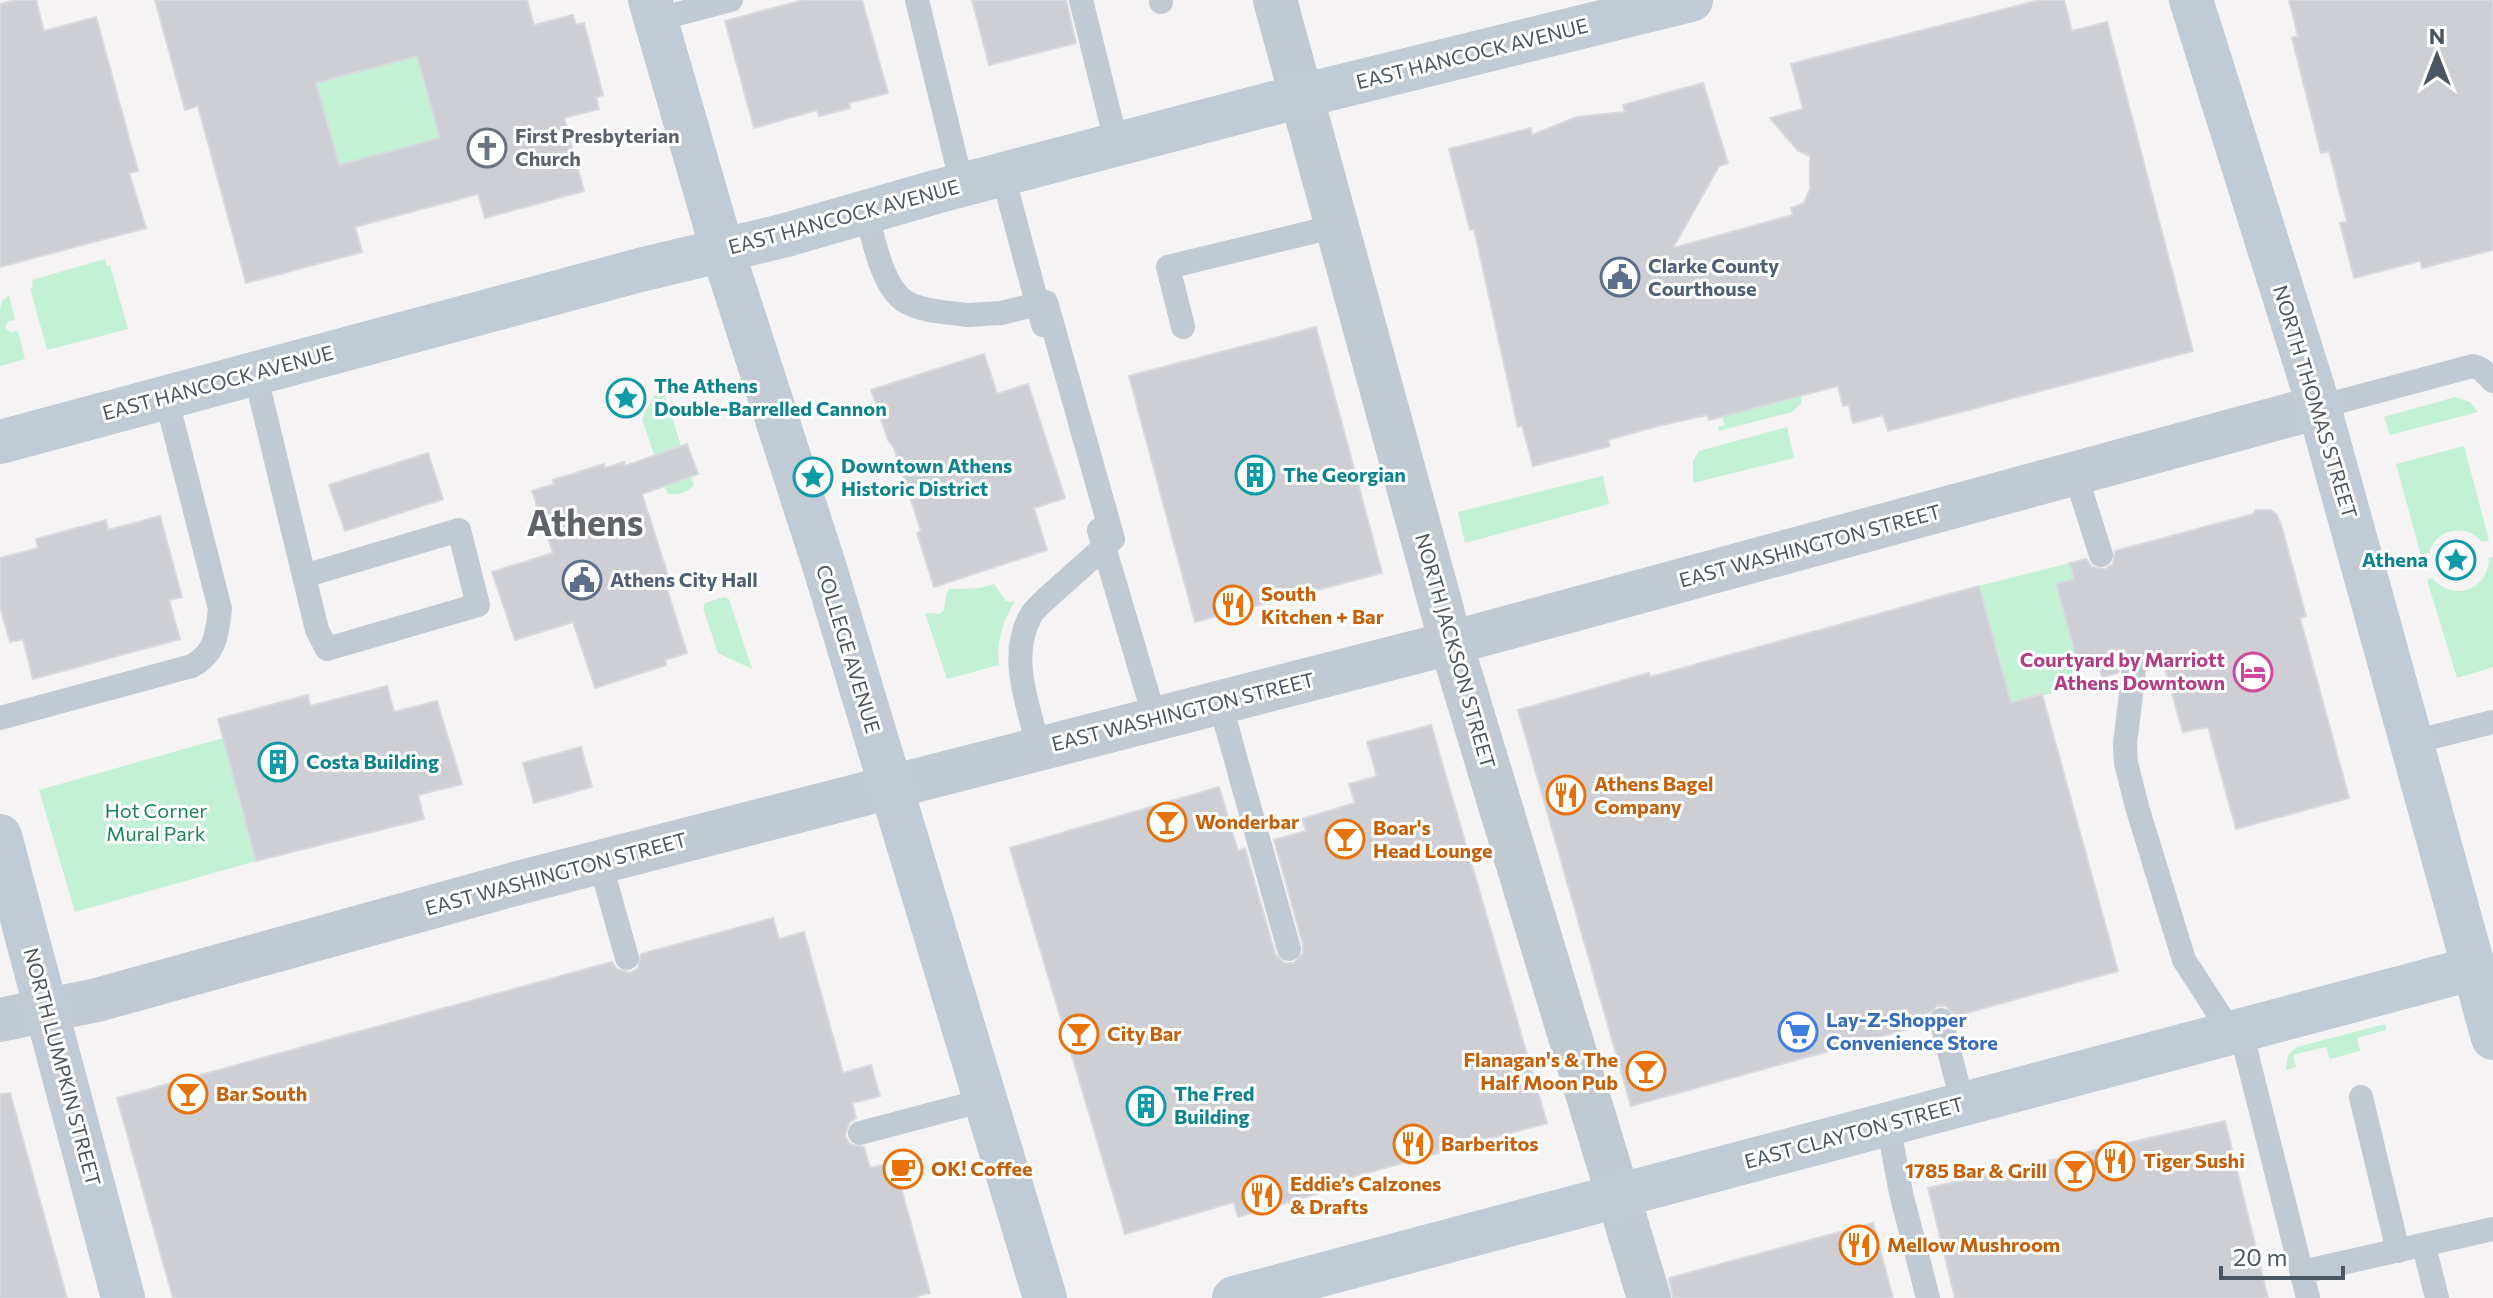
<svg xmlns="http://www.w3.org/2000/svg" width="2493" height="1298" viewBox="0 0 2493 1298" font-family="Commissioner,sans-serif">
  <style>
    .green { fill: #c3f1d5 }
    .building { fill: #cdcfd5; stroke: #d7d9de; stroke-width: 2; fill-rule: evenodd }
    .lines { fill: none; stroke-linecap: round; stroke-linejoin: round }
    .lane { stroke: #c1cad2; stroke-width: 24 }
    .street { stroke: #c1cad2; stroke-width: 44 }
    .secondary { stroke: #c1cbd6; stroke-width: 44 }
    .lane-bridge { stroke: #c1cad2; stroke-width: 24 }
    .labels { text-anchor: middle; stroke-width: 6; stroke-linejoin: round; paint-order: stroke }
    .street-label { font-size: 20px; fill: #4a5661; stroke: #fff }
    .worship-label { font-size: 20px; font-weight: bold; fill: #5b616d; stroke: #fff; text-anchor: start }
    .service-label { font-size: 20px; font-weight: bold; fill: #4e5e75; stroke: #fff; text-anchor: start }
    .culture-label { font-size: 20px; font-weight: bold; fill: #0d838f; stroke: #fff; text-anchor: start }
    .food-label { font-size: 20px; font-weight: bold; fill: #c56008; stroke: #fff; text-anchor: start }
    .hotel-label { font-size: 20px; font-weight: bold; fill: #b23c85; stroke: #fff; text-anchor: end }
    .park-label { font-size: 20px; fill: #17864f; stroke: #fff }
    .shop-label { font-size: 20px; font-weight: bold; fill: #366cbe; stroke: #fff; text-anchor: start }
    .town-label { font-size: 36px; font-weight: bold; fill: #5f6368; stroke: #fff }
  </style>
  <rect width="100%" height="100%" fill="#f5f3f3"/>
  <path class="green" d="M417 56 440 138 338 165 313 72 339 77Z
    M1754 226 1802 403 1792 412 1719 431 1718 427 1725 425 1722 417 1783 400 1737 230Z
    M105 259 107 266 110 265 128 329 47 350 30 288 33 287 32 280Z
    M9 295 15 320 8 321 5 328 11 332 18 331 25 359 0 366V309L2 301Z
    M661 394 665 395 681 446 670 450 680 480 691 477 694 485C688 492 676 497 667 493L642 419 654 396Z
    M2455 397 2470 402 2478 412 2390 435 2384 417Z
    M1787 427 1794 458 1693 483V461L1699 451Z
    M2464 446 2489 540 2482 542C2465 522 2436 529 2429 553L2421 555 2396 464Z
    M1603 476 1609 504 1465 543 1458 512Z
    M2493 557V667L2457 678 2427 580 2432 578C2453 603 2489 590 2489 558Z
    M2070 563 2074 579 2056 584 2083 686 2011 703 1979 586Z
    M994 584 1006 601 1014 602C1003 623 996 641 999 665L947 679 925 613 939 614 944 610 946 595 949 589 980 588Z
    M724 597 729 599 752 669 718 653 703 608 705 603Z
    M223 738 256 861 75 912 39 790Z
    M2385 1024 2386 1030 2357 1038 2360 1051 2330 1059 2326 1047 2293 1055 2296 1067 2286 1070 2288 1055 2297 1047Z"/>
  <path class="building" d="M16 0H36L44 31 96 17 138 171 129 173 146 228 0 267V4Z
    M155 0H527L534 25 573 15 576 25 584 23 603 95 596 97 599 109 564 118 584 191 485 218 478 194 355 227 362 252 246 283 198 106 185 110ZM417 56 440 138 339 165 316 83Z
    M803 0H862L888 93 849 103 850 108 835 112 819 116 817 110 754 128 725 21Z
    M972 0H1066L1076 43 989 65Z
    M2040 0H2064L2072 31 2107 22 2193 351 1888 431 1883 415 1853 423 1849 405 1843 406 1838 386 1709 420 1707 415 1658 426 1608 440 1610 446 1533 466 1522 425 1518 427 1474 229 1470 230 1449 149 1531 128 1532 135 1577 117 1625 112 1623 105 1703 83 1728 163 1719 166 1673 248 1793 215 1791 208 1804 203 1810 189V156L1798 151 1770 118 1803 109 1791 64Z
    M2289 0H2493V250L2422 268 2420 261 2354 278 2340 223 2347 222 2329 151 2321 153 2292 38 2298 36Z
    M1316 327 1382 573 1195 622 1129 376Z
    M984 354 997 394 1028 384 1065 498 1034 508 1047 550 934 587 917 533 921 531 894 448 888 440 871 390Z
    M687 444 698 474 642 494 672 588 667 589 687 653 665 660 666 665 595 688 573 622 515 640 492 572 553 553 532 491 554 484 553 480 604 464 605 468 624 462 625 466Z
    M428 453 443 499 345 531 329 485Z
    M2256 510H2271L2277 515 2282 528 2306 616 2300 618 2349 798 2236 829 2208 727 2183 732 2163 662 2148 665 2142 657 2129 655 2122 661 2118 673 2102 677 2098 662 2079 667 2056 584 2074 579 2070 563 2086 559 2092 567 2105 569 2113 564 2115 551 2253 514Z
    M160 516 182 597 169 600 180 639 33 679 23 639 10 642 0 607V558L38 548 36 539 106 520 108 530Z
    M1979 586 2011 703 2042 694 2118 971 1955 1016 1946 1006H1937L1927 1015 1926 1024 1631 1106 1518 710 1649 673 1650 677Z
    M387 686 394 712 437 701 462 784 418 795 424 819 256 861 218 719 308 695 310 706Z
    M1431 725 1547 1123 1338 1181 1340 1187 1238 1217 1234 1202 1125 1234 1010 848 1219 787 1238 851 1245 848 1275 954 1285 963H1294L1303 953V945L1274 840 1306 831 1302 819 1355 803 1349 784 1377 776 1367 742Z
    M581 747 592 787 534 803 523 763Z
    M773 918 779 939 804 932 843 1073 871 1065 880 1096 852 1103 856 1118 849 1123 845 1136 850 1144 864 1147 870 1168 894 1162 930 1293 911 1298H173L117 1098 612 962 617 969 630 973 638 968 641 954Z
    M10 1093 67 1298H0V1094Z
    M2225 1121 2268 1298H1955L1928 1188Z
    M1873 1223 1893 1298H1673L1669 1278Z"/>
  <g class="lines">
    <path class="lane" d="M917 0 962 185
      M1081 0 1117 145
      M1161 0V2
      M655 20 731 0
      M1003 176 1043 325
      M866 212C873 237 882 288 906 302 924 312 947 312 967 315
      M1183 327 1168 267 1337 226
      M255 373 317 630 327 649 478 605 459 530 304 576
      M2319 407 2473 366 2481 369 2493 381
      M2075 473 2101 555
      M1099 530 1155 719
      M2134 669 2125 744 2126 763 2137 807 2184 960 2232 1034
      M1220 703 1289 949
      M0 718 192 666C216 653 217 634 220 609L166 397
      M2413 742 2493 722
      M1039 749C1029 708 1008 658 1030 617 1033 610 1041 604 1047 598
      M600 862 627 958
      M1941 1020 1963 1105
      M2241 1032 2308 1298
      M2361 1097 2398 1251
      M1888 1124 1901 1193 1928 1298
      M860 1133 985 1100
      M2424 1246 2437 1298
      M2302 1272 2493 1229"/>
    <path class="street" d="M1275 0 1451 643 1649 1298
      M0 1020 97 1000 518 883 1451 643 2319 407"/>
    <path class="secondary" d="M650 0 722 249 824 565 1045 1298
      M2191 0 2319 407 2493 1038
      M0 442 640 270 786 235 939 191 1301 96 1691 0
      M0 836 123 1298
      M1234 1298 2475 968"/>
    <path class="lane-bridge" d="M967 315 1001 313 1046 302 1113 539 1047 598"/>
  </g>
  <defs>
    <g id="church-ring" transform="scale(2)"><circle r="9.5" fill="#fff" stroke="#6b7280" stroke-width="1.5"/><path d="M-1.2-6h2.4v3.5h3.3v2.4h-3.3V6h-2.4V-.1h-3.3v-2.4h3.3Z" fill="#6b7280"/></g>
    <g id="civic-ring" transform="scale(2)"><circle r="9.5" fill="#fff" stroke="#5c6f8a" stroke-width="1.5"/><path d="M-.6-6.5H3V-4.5H.6V-3L4-1V1h2V6H-6V1h2V-1L-.6-3ZM-1.2 2.5V6h2.4V2.5Z" fill="#5c6f8a"/></g>
    <g id="sight-ring" transform="scale(2)"><circle r="9.5" fill="#fff" stroke="#0f9aa8" stroke-width="1.5"/><path d="M0-6L1.8-2.2L6-1.7L2.9 1.2L3.7 5.4L0 3.3L-3.7 5.4L-2.9 1.2L-6-1.7L-1.8-2.2Z" fill="#0f9aa8"/></g>
    <g id="building-ring" transform="scale(2)"><circle r="9.5" fill="#fff" stroke="#0f9aa8" stroke-width="1.5"/><path d="M-4-6H4V6H1V3H-1V6H-4ZM-2.5-4.3h1.7v1.8h-1.7ZM.8-4.3h1.7v1.8H.8ZM-2.5-1h1.7V.8h-1.7ZM.8-1h1.7V.8H.8Z" fill="#0f9aa8"/></g>
    <g id="restaurant-ring" transform="scale(2)"><circle r="9.5" fill="#fff" stroke="#e8710a" stroke-width="1.5"/><path d="M-5-6h1v4h1v-4h1v4h1v-4h1v5L-1.5 .5V6h-2V.5L-5-1ZM5-6V6H3V1.5H1.5Q1.5-4 5-6Z" fill="#e8710a"/></g>
    <g id="hotel-ring" transform="scale(2)"><circle r="9.5" fill="#fff" stroke="#d1479c" stroke-width="1.5"/><path d="M-6-4.5h1.5V1H6V5H4.5V3h-9V5H-6ZM-4 0a1.8 1.8 0 1 1 3.6 0ZM.5 0V-2.5h3Q6-2.5 6 0Z" fill="#d1479c"/></g>
    <g id="bar-ring" transform="scale(2)"><circle r="9.5" fill="#fff" stroke="#e8710a" stroke-width="1.5"/><path d="M-6-5H6L.8 .8V4.5H3.5V6h-7V4.5H-.8V.8Z" fill="#e8710a"/></g>
    <g id="supermarket-ring" transform="scale(2)"><circle r="9.5" fill="#fff" stroke="#3f7fe0" stroke-width="1.5"/><path d="M-6-5.5h2.5l.6 2H6L4.5 2H-2.5L-4.4-4H-6ZM-1.5 3.2a1.3 1.3 0 1 0 .1 0ZM3 3.2a1.3 1.3 0 1 0 .1 0Z" fill="#3f7fe0"/></g>
    <g id="cafe-ring" transform="scale(2)"><circle r="9.5" fill="#fff" stroke="#e8710a" stroke-width="1.5"/><path d="M-5.5-4.5H6V0H3Q3 3.5 0 3.5H-2.5Q-5.5 3.5-5.5 0ZM3-3.2v2h1.7v-2ZM-6 4.5H4V6H-6Z" fill="#e8710a"/></g>
  </defs>
  <g fill-rule="evenodd">
    <use href="#church-ring" x="487" y="148"/>
    <use href="#civic-ring" x="1620" y="277"/>
    <use href="#sight-ring" x="626" y="398"/>
    <use href="#building-ring" x="1255" y="475"/>
    <use href="#sight-ring" x="813" y="477"/>
    <use href="#sight-ring" x="2456" y="560"/>
    <use href="#civic-ring" x="582" y="580"/>
    <use href="#restaurant-ring" x="1233" y="605"/>
    <use href="#hotel-ring" x="2253" y="672"/>
    <use href="#building-ring" x="278" y="762"/>
    <use href="#restaurant-ring" x="1566" y="795"/>
    <use href="#bar-ring" x="1167" y="822"/>
    <use href="#bar-ring" x="1345" y="839"/>
    <use href="#supermarket-ring" x="1798" y="1032"/>
    <use href="#bar-ring" x="1079" y="1034"/>
    <use href="#bar-ring" x="1646" y="1071"/>
    <use href="#bar-ring" x="188" y="1094"/>
    <use href="#building-ring" x="1146" y="1106"/>
    <use href="#restaurant-ring" x="1413" y="1144"/>
    <use href="#restaurant-ring" x="2115" y="1161"/>
    <use href="#cafe-ring" x="903" y="1169"/>
    <use href="#bar-ring" x="2075" y="1171"/>
    <use href="#restaurant-ring" x="1262" y="1195"/>
    <use href="#restaurant-ring" x="1859" y="1245"/>
  </g>
  <g class="labels">
    <g class="street-label">
      <text transform="translate(1472 54) rotate(-14)" y="7">EAST HANCOCK AVENUE</text>
      <text transform="translate(844 217) rotate(-15)" y="7">EAST HANCOCK AVENUE</text>
      <text transform="translate(218 383) rotate(-15)" y="7">EAST HANCOCK AVENUE</text>
      <text transform="translate(2315 402) rotate(73)" y="7">NORTH THOMAS STREET</text>
      <text transform="translate(1810 546) rotate(-15)" y="7">EAST WASHINGTON STREET</text>
      <text transform="translate(848 649) rotate(73)" y="7">COLLEGE AVENUE</text>
      <text transform="translate(1455 651) rotate(74)" y="7">NORTH JACKSON STREET</text>
      <text transform="translate(1183 712) rotate(-14)" y="7">EAST WASHINGTON STREET</text>
      <text transform="translate(556 874) rotate(-15)" y="7">EAST WASHINGTON STREET</text>
      <text transform="translate(62 1067) rotate(75)" y="7">NORTH LUMPKIN STREET</text>
      <text transform="translate(1854 1133) rotate(-15)" y="7">EAST CLAYTON STREET</text>
    </g>
    <g class="worship-label">
      <text x="515" y="143">First Presbyterian<tspan x="515" dy="23">Church</tspan></text>
    </g>
    <g class="service-label">
      <text x="1648" y="273">Clarke County<tspan x="1648" dy="23">Courthouse</tspan></text>
      <text x="610" y="587">Athens City Hall</text>
    </g>
    <g class="culture-label">
      <text x="654" y="393">The Athens<tspan x="654" dy="23">Double-Barrelled Cannon</tspan></text>
      <text x="841" y="473">Downtown Athens<tspan x="841" dy="23">Historic District</tspan></text>
      <text x="1283" y="482">The Georgian</text>
      <text x="2428" y="567" text-anchor="end">Athena</text>
      <text x="306" y="769">Costa Building</text>
      <text x="1174" y="1101">The Fred<tspan x="1174" dy="23">Building</tspan></text>
    </g>
    <g class="food-label">
      <text x="1261" y="601">South<tspan x="1261" dy="23">Kitchen + Bar</tspan></text>
      <text x="1594" y="791">Athens Bagel<tspan x="1594" dy="23">Company</tspan></text>
      <text x="1195" y="829">Wonderbar</text>
      <text x="1373" y="835">Boar's<tspan x="1373" dy="23">Head Lounge</tspan></text>
      <text x="1107" y="1041">City Bar</text>
      <text x="1618" y="1067" text-anchor="end">Flanagan's &amp; The<tspan x="1618" dy="23">Half Moon Pub</tspan></text>
      <text x="216" y="1101">Bar South</text>
      <text x="1441" y="1151">Barberitos</text>
      <text x="2143" y="1168">Tiger Sushi</text>
      <text x="931" y="1176">OK! Coffee</text>
      <text x="2047" y="1178" text-anchor="end">1785 Bar &amp; Grill</text>
      <text x="1290" y="1191">Eddie’s Calzones<tspan x="1290" dy="23">&amp; Drafts</tspan></text>
      <text x="1887" y="1252">Mellow Mushroom</text>
    </g>
    <g class="hotel-label">
      <text x="2225" y="667">Courtyard by Marriott<tspan x="2225" dy="23">Athens Downtown</tspan></text>
    </g>
    <g class="park-label">
      <text x="156" y="818">Hot Corner<tspan x="156" dy="23">Mural Park</tspan></text>
    </g>
    <g class="shop-label">
      <text x="1826" y="1027">Lay-Z-Shopper<tspan x="1826" dy="23">Convenience Store</tspan></text>
    </g>
    <g class="town-label">
      <text x="585" y="536">Athens</text>
    </g>
  </g>
  <g transform="translate(2437 56)" stroke="#ffffff" stroke-width="6" paint-order="stroke">
  <path d="M0-6L14 30L0 20L-14 30Z" fill="#4a5661"/>
  <text y="-12" font-size="22" font-weight="bold" text-anchor="middle" fill="#4a5661">N</text>
  </g>
  <path d="M2221 1266v12h122v-12" fill="none" stroke="#4a5661" stroke-width="4"/>
  <text x="2233" y="1266" font-size="24" fill="#4a5661" stroke="#ffffff" stroke-width="6" paint-order="stroke">20 m</text>
</svg>
